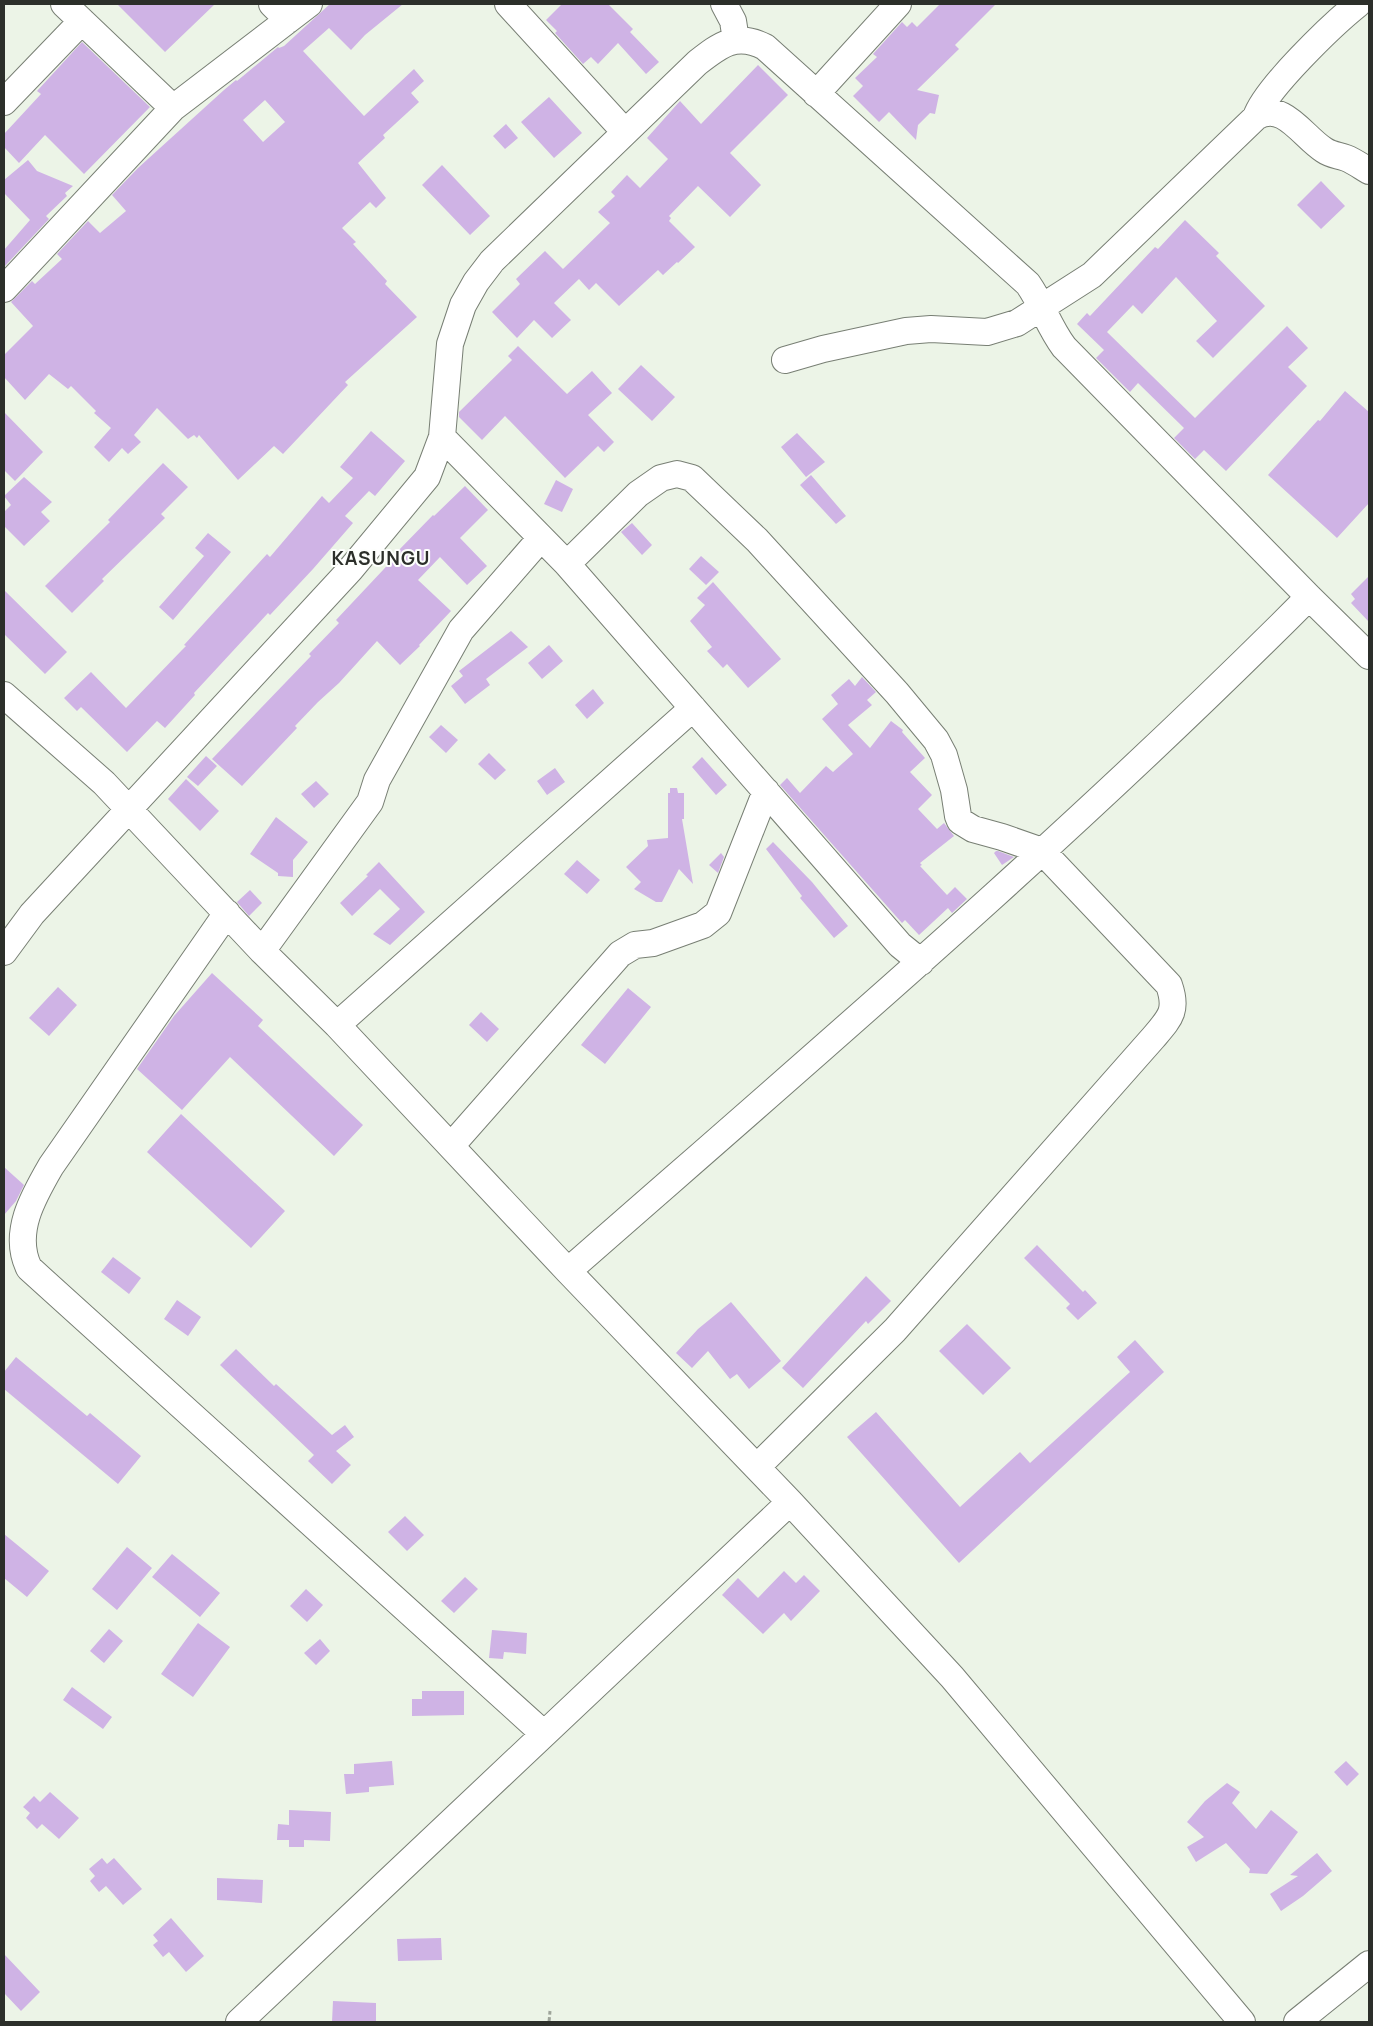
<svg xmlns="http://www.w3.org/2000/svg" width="1373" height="2026" viewBox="0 0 1373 2026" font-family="Manrope,sans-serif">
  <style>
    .building { fill: #cfb3e5; fill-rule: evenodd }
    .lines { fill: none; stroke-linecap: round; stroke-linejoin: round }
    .minor-casing { stroke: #787f74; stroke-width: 28 }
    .path { stroke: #9ea49a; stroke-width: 3; stroke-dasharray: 5 2.5; stroke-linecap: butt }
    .minor { stroke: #fff; stroke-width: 26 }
    .labels { text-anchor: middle; stroke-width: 4; stroke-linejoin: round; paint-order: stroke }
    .district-label { font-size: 19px; font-weight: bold; letter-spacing: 1px; fill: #2c2f2a; stroke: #fdfffc }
  </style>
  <rect width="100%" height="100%" fill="#ecf4e7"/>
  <path class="building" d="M117 4H215L165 52Z
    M330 4H403L365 35 351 50 329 28 303 51 364 116 414 69 424 81 411 93 419 102 383 135 385 138 358 163 386 198 376 208 370 202 342 228 356 242 353 244 387 281 385 284 417 317 345 382 348 385 283 454 274 446 238 480 199 435 197 438 194 435 188 439 157 408 134 435 141 442 128 454 122 448 109 462 94 447 111 428 94 413 96 411 71 386 68 389 49 374 25 400 4 377V355L33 326 11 302 32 281 35 284 62 259 57 254 88 221 100 233 126 211 112 195 138 168 224 90 236 80 237 81 278 47 279 48 284 46ZM265 100 285 122 263 142 243 120Z
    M562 4H608L633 29 630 32 659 62 646 74 618 43 598 64 591 57 583 64 555 33 557 31 546 20Z
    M940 4H996L955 45 959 49 917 90 939 95 935 114 930 113 918 125 916 140 889 112 879 122 853 96 863 86 855 78 877 57 873 54 902 22 907 27 912 22 917 27Z
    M82 42 150 107 84 174 45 135 19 163 4 147V134L41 94 37 91Z
    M758 65 788 95 730 153 761 185 730 217 698 186 669 216 671 218 669 221 695 247 678 263 677 262 663 275 658 270 619 306 596 283 589 290 579 279 554 303 571 320 552 338 534 320 517 338 492 312 520 284 516 279 545 251 563 269 610 223 598 212 615 196 611 192 627 175 640 188 668 159 647 138 680 101 701 124Z
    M549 97 582 133 554 158 521 122Z
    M506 124 518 138 505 149 493 136Z
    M28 160 37 171 73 186 65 193 67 196 46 216 49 219 4 267V250L30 220 4 193V180Z
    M442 165 490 216 470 235 422 185Z
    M1321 181 1345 206 1321 229 1297 205Z
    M1185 220 1219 253 1216 256 1265 306 1213 358 1196 341 1217 321 1176 277 1142 314 1133 305 1107 332 1195 418 1287 326 1308 348 1288 367 1307 386 1226 471 1204 450 1195 459 1174 438 1184 428 1138 383 1130 392 1096 358 1104 350 1077 324 1087 313 1090 316 1155 247 1158 249Z
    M518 346 567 394 592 371 612 393 588 415 614 442 604 452 598 446 565 478 505 416 482 440 459 417V412L512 360 508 356Z
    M641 365 675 397 652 421 618 389Z
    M1345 391 1369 412V503L1337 538 1268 475 1318 420 1320 421Z
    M4 412 43 452 15 481 4 470Z
    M371 431 405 461 375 496 369 491 345 516 353 523 313 569 270 615 268 613 194 693 195 695 165 728 157 721 127 752 81 707 77 711 64 698 91 672 126 708 182 650 186 646 184 645 267 554 270 557 322 496 329 503 353 478 340 467Z
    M797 433 825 462 806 477 781 447Z
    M163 463 188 487 161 514 165 518 102 579 104 581 72 613 45 586 110 522 108 520Z
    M811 475 846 516 836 524 800 485Z
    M24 477 52 502 41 512 50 521 24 546 4 526V512L11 505 4 496Z
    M556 480 573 489 562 512 544 504Z
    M465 486 488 510 460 538 487 566 467 585 440 557 418 580 451 611 419 645 420 646 400 665 377 641 339 683 318 702 295 726 297 728 242 786 212 759 311 656 309 654 339 623 336 620 399 553 397 552 433 515 434 516Z
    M632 523 652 545 642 555 621 532Z
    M208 533 231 552 173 620 159 607 204 556 195 548Z
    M701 556 719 572 706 585 689 569Z
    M1369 576V622L1351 603 1355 599 1351 594Z
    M713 582 781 659 748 688 727 664 723 668 707 651 712 647 690 621 705 605 697 598Z
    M4 590 67 652 45 674 4 634Z
    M511 631 528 647 486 679 490 685 465 704 451 686 463 676 459 671Z
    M549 645 563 661 542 679 528 663Z
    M862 677 876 692 867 700 872 705 848 725 870 748 891 721 903 730 902 732 925 758 910 772 932 795 918 809 937 829 944 823 954 836 920 863 922 865 920 866 947 895 955 887 967 899 952 913 948 908 919 935 905 920 902 923 780 785 787 778 800 793 826 766 833 772 853 754 822 719 838 704 831 695 849 679 855 686Z
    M593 689 604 703 587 719 575 705Z
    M441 725 458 740 446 753 429 737Z
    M489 753 506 770 495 780 478 764Z
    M206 756 217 766 198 786 187 777Z
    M702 757 727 785 716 795 692 767Z
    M555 768 565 782 547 795 537 781Z
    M186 779 219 811 200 831 168 799Z
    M316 781 329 794 314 808 301 794Z
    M670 788H677L678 793H684V819H682L693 884 679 869 662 902H656L634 889 641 882 626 867 648 846 647 840 668 838V793H670Z
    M276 817 308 842 293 860V877L278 876V873L250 854Z
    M773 842 812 882 848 926 834 938 800 898 802 896 766 849Z
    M996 851H998L1014 857 1002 865 994 853Z
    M721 853 724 857 718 873 709 865Z
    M577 860 600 880 587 894 564 874Z
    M379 862 425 912 390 945 373 934 400 909 380 889 352 916 340 903 368 876 366 875Z
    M250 890 262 903 249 916 237 902Z
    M212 973 263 1020 258 1026 363 1125 334 1156 230 1057 182 1110 137 1069 174 1016Z
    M58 987 77 1005 49 1036 29 1018Z
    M628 988 651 1007 605 1064 581 1045Z
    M481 1012 499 1029 487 1042 469 1025Z
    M181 1114 285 1211 251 1248 147 1152Z
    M4 1167 24 1185 16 1201 4 1215Z
    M1037 1245 1083 1292 1085 1290 1097 1303 1078 1320 1066 1308 1070 1304 1024 1258Z
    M113 1257 141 1278 129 1294 101 1272Z
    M866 1276 891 1301 868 1324 866 1321 803 1388 782 1368Z
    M177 1300 201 1317 188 1336 164 1319Z
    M731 1302 781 1361 749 1389 737 1374 730 1379 708 1351 692 1368 676 1353 698 1329Z
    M967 1324 1011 1368 983 1395 939 1351Z
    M1135 1340 1164 1372 959 1563 847 1437 876 1412 960 1507 1020 1452 1030 1463 1130 1372 1117 1357Z
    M236 1349 274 1386 276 1384 332 1435 345 1425 354 1437 336 1451 351 1465 332 1484 308 1461 314 1455 220 1365Z
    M16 1357 87 1416 90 1413 141 1456 118 1484 4 1389V1372Z
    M405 1516 424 1535 407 1551 388 1532Z
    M4 1534 49 1571 27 1597 4 1578Z
    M127 1547 152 1568 117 1610 92 1589Z
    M172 1554 220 1593 200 1617 152 1577Z
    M784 1571 796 1583 804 1575 820 1591 791 1621 784 1613 763 1634 722 1595 738 1578 758 1598Z
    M465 1577 478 1589 454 1613 441 1601Z
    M306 1589 323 1605 307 1622 290 1606Z
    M198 1623 230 1647 193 1697 161 1674Z
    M109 1629 123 1641 104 1663 90 1651Z
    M492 1630 527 1633 526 1654 504 1652 503 1659 489 1658Z
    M320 1639 330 1651 316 1665 304 1653Z
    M72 1687 112 1717 103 1729 63 1700Z
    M422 1691H464V1715L412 1716V1699H422Z
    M392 1761 394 1785 369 1787V1792L346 1794 344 1774H354V1764Z
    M1346 1761 1359 1774 1347 1786 1334 1772Z
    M1227 1783 1240 1792 1232 1803 1256 1829 1271 1810 1298 1832 1267 1874 1249 1873 1250 1869 1226 1843 1196 1862 1187 1847 1204 1837 1187 1822 1205 1801Z
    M50 1792 79 1818 59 1839 42 1824 37 1829 26 1818 30 1813 23 1807 34 1796 40 1802Z
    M289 1810 331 1812 330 1841 304 1840V1847H289V1840H277L278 1824 289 1825Z
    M1317 1853 1332 1871 1303 1896 1281 1911 1270 1894 1298 1876 1290 1875Z
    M102 1858 107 1864 114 1858 142 1889 123 1905 106 1886 99 1892 90 1881 95 1876 89 1869Z
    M217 1878 263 1880 262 1903 217 1900Z
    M171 1918 204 1956 186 1972 169 1952 163 1957 153 1945 158 1941 153 1935Z
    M441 1938 442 1960 398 1961 397 1939Z
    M4 1954 40 1992 21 2011 4 1993Z
    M333 2001 376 2003V2022H332Z"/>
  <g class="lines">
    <g class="minor-casing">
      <path id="minor" d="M64 4 173 108
        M272 4 288 20
        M508 4 625 132
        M724 4 733 21 736 40
        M816 94 898 4
        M4 102 82 21
        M1256 117C1265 89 1333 24 1358 4
        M4 289 173 108 309 4
        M785 360 823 349 906 331 931 329 987 332 1017 323 1092 275 1256 117C1283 100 1303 137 1324 150 1331 155 1338 155 1346 158 1354 161 1362 167 1369 171
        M442 437 567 564 900 945 921 962
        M567 564 638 494 661 478 677 474 692 478 757 540 897 693 936 740 944 755 954 790 958 816 960 821 973 829 1002 837 1042 851 1169 985C1178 1011 1170 1018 1153 1038L895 1330 757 1467
        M4 695 104 783 262 951 337 1025 568 1271 790 1502 952 1677 1242 2022
        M227 913 51 1166C33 1197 12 1233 29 1268L544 1734
        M262 951 370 802 377 780 461 630 541 538
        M4 952 32 914 350 570 427 477 442 437 450 344 463 305 476 282 492 261 697 63C720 45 736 32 765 47L1028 284C1042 304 1049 327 1064 347L1309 597 1369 656
        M337 1025 693 708
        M451 1146 620 954 635 945 653 943 703 925 718 913 766 791
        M568 1271C819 1051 1073 834 1309 597
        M239 2022 790 1502
        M1297 2022 1369 1964"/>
    </g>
    <path class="path" d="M549 2022 550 2011"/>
    <use href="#minor" class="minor"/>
  </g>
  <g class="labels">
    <g class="district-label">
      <text x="381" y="565">KASUNGU</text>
    </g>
  </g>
  <rect width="1373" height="2026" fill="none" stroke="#2c2f2a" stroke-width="10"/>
</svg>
